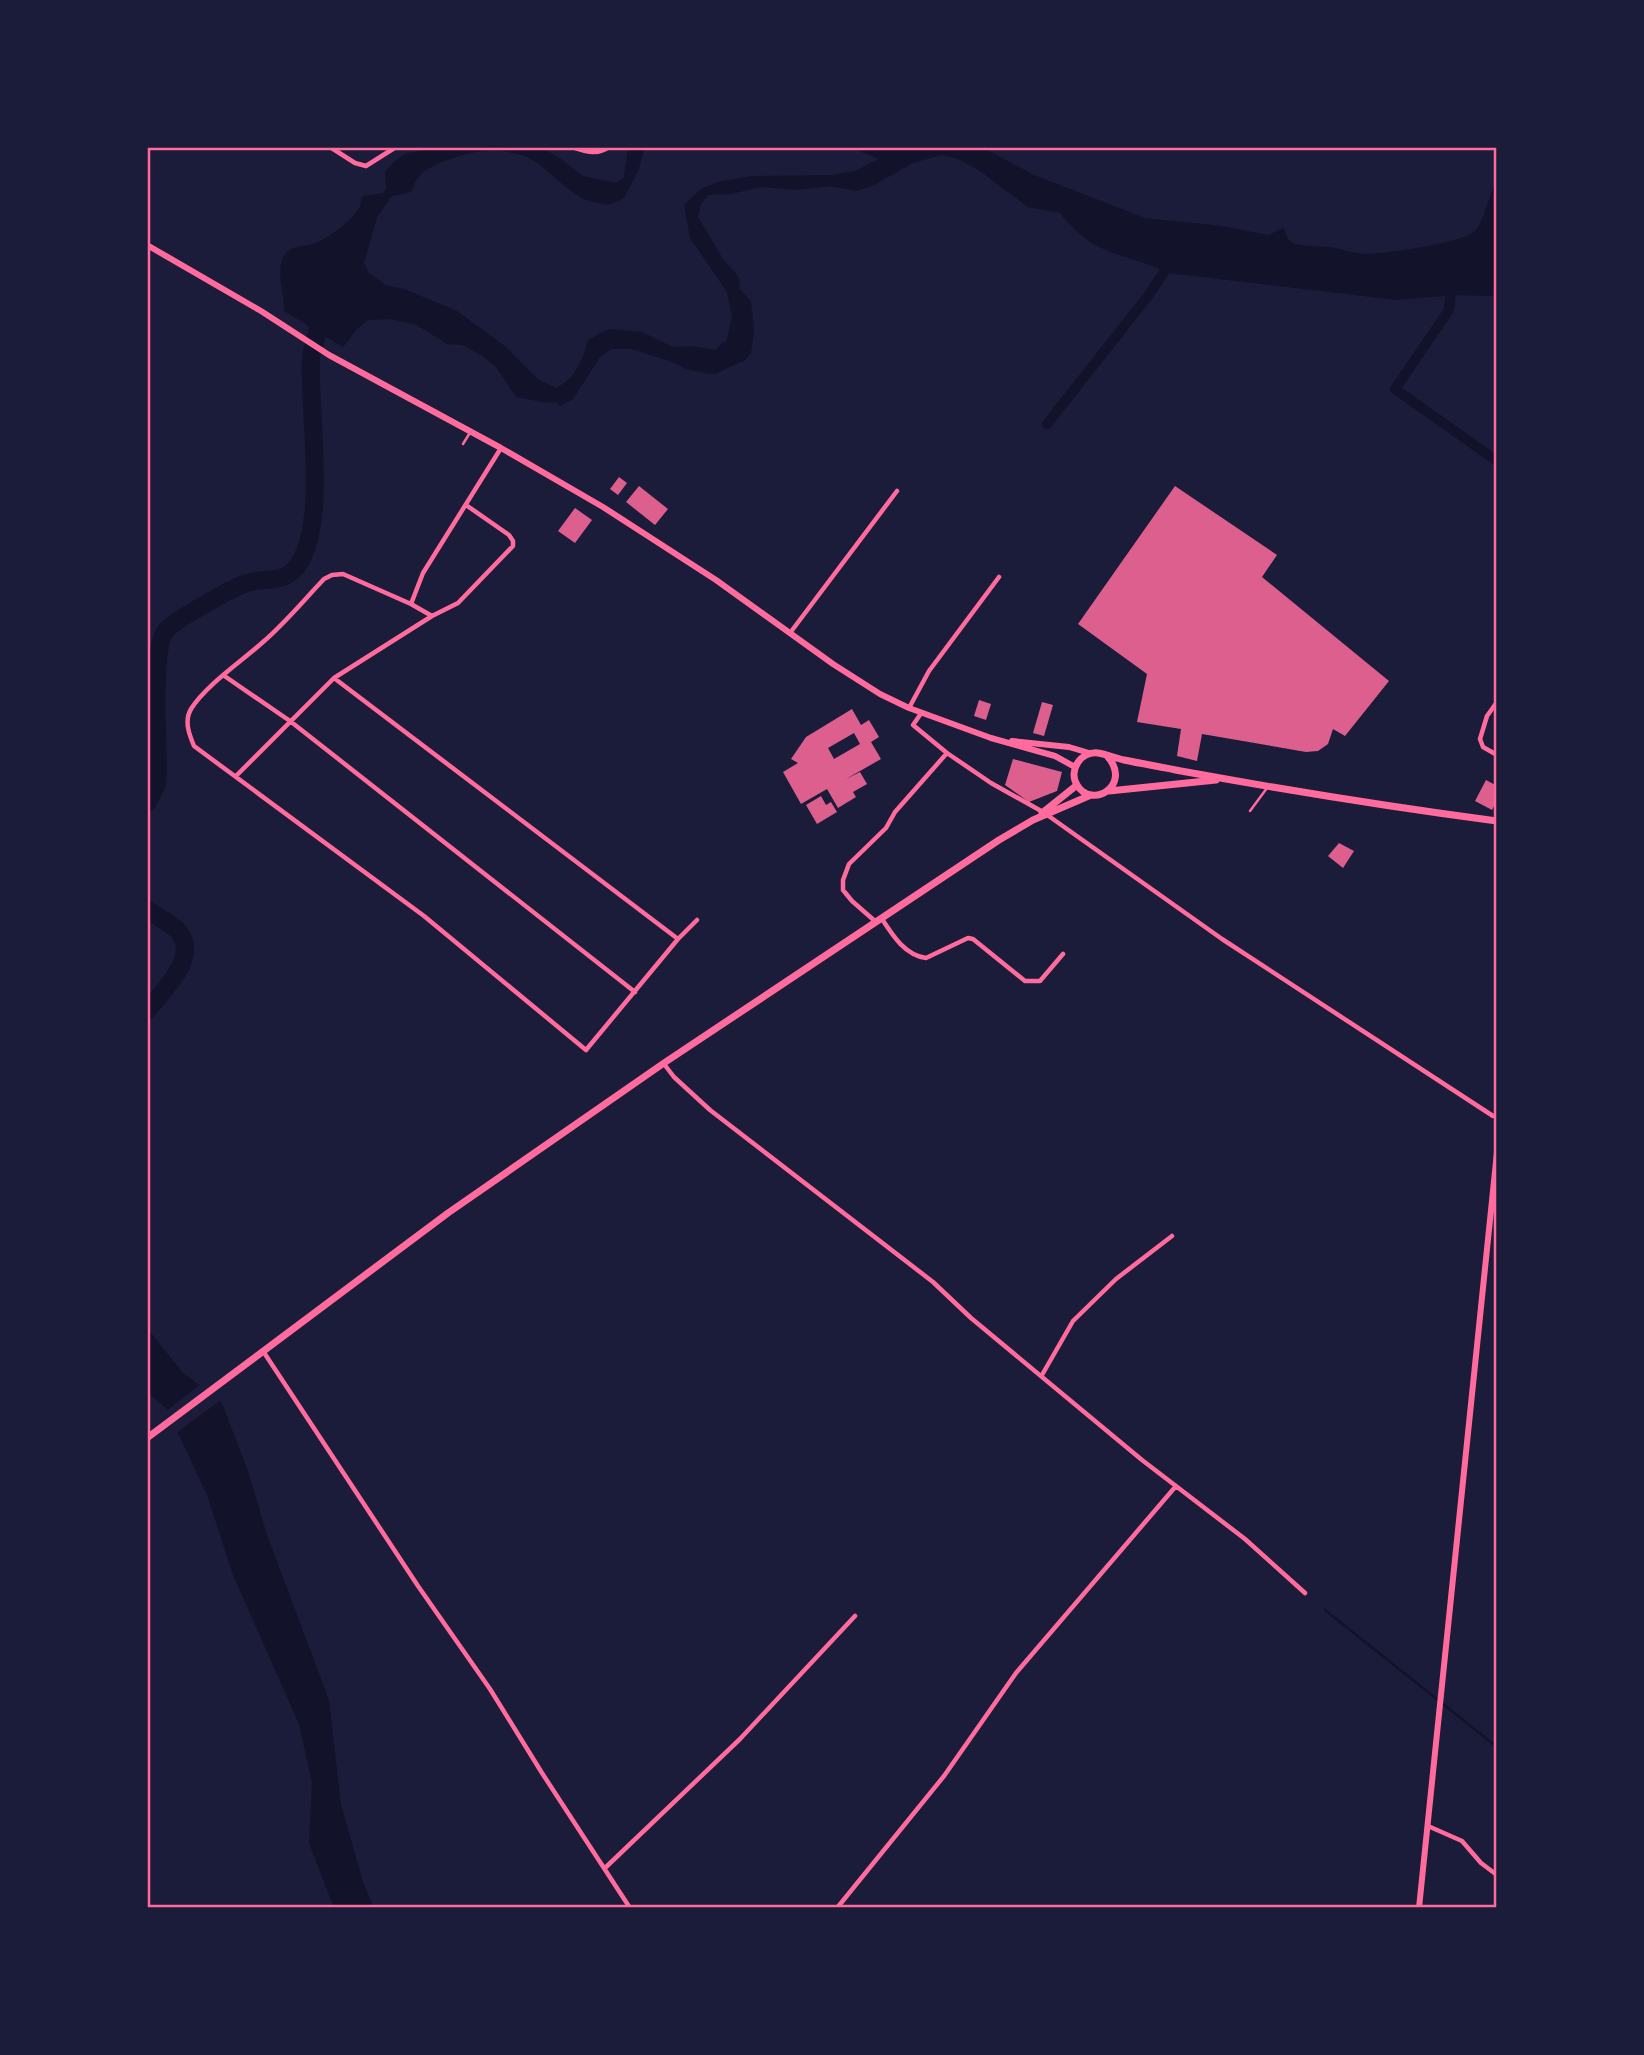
<svg xmlns="http://www.w3.org/2000/svg" width="1644" height="2055" viewBox="0 0 1644 2055" font-family="Jost,sans-serif">
  <style>
    .water { fill: #12122b }
    .pier { fill: #1b1b3a }
    .lines { fill: none; stroke-linecap: round; stroke-linejoin: round }
    .stream { stroke: #12122b; stroke-width: 2.5 }
    .canal { stroke: #12122b; stroke-width: 10 }
    .river { stroke: #12122b; stroke-width: 18 }
    .building { fill: #dd5f8e; fill-rule: evenodd }
    .service { stroke: #ff6b9d; stroke-width: 2.5 }
    .minor { stroke: #ff6b9d; stroke-width: 4.5 }
    .secondary { stroke: #ff6b9d; stroke-width: 6 }
    .primary { stroke: #ff6b9d; stroke-width: 7 }
    .neatline { fill: none; stroke: #ff6b9d; stroke-width: 2.5 }
  </style>
  <rect width="100%" height="100%" fill="#1b1b3a"/>
  <path class="water" d="M426 147H540L560 158 583 176 616 183 624 177 628 147H645L638 171 624 198 608 205C600 203 590 202 582 198 567 190 553 175 539 164 513 145 473 149 445 161 425 170 419 171 411 192L392 196 377 217 364 263 369 273 386 285 404 289 457 311 506 347 538 379 556 388C576 378 582 361 588 340L609 329 642 332 673 347 692 346 715 350 727 339 732 317 727 292 690 238 684 205 701 189 717 182 752 176 832 175 855 171 879 159 849 147H982L1034 175 1145 218 1222 226 1268 235 1284 228C1286 235 1288 242 1296 244 1306 247 1318 246 1329 247 1341 248 1353 254 1365 254 1385 254 1462 243 1475 231 1483 224 1491 190 1497 177V293L1491 296 1455 295 1397 300 1169 273C1122 251 1096 259 1060 213L1028 207 980 171 956 158 941 155 913 163 874 185 856 191 831 186 797 190 761 187 731 194 708 195 701 204 698 217 723 259 737 275 740 281 739 288 751 301 754 331 751 353 745 360 715 374H709L686 369 675 363 632 349H611L600 357 573 399 560 406 557 402C543 404 530 399 516 397L496 367 481 355 462 345 447 344 417 325 390 319 368 320 357 329 343 347 284 311C285 295 275 271 284 256 290 245 303 247 313 244 326 240 355 219 360 206 361 202 361 199 363 196L383 193 386 189 385 172C392 164 399 156 409 153 416 151 420 152 426 147Z
    M147 1328 182 1372 222 1403 249 1474 266 1532 329 1700 341 1805 363 1882 374 1908H334L309 1843 312 1783 299 1724 233 1575 207 1495 167 1409 147 1392Z"/>
  <path class="pier" d="M202 1383 221 1400 175 1434 165 1412Z"/>
  <g class="lines">
    <path class="stream" d="M1325 1610 1497 1747"/>
    <path class="canal" d="M1452 283 1449 310 1395 389 1497 461
      M1047 424 1148 296 1172 260"/>
    <path class="river" d="M147 803 157 784 158 773C158 747 151 647 166 630 175 620 229 590 244 584 259 577 281 584 294 570 330 530 308 412 311 360 311 351 315 343 317 334 319 326 317 316 317 308
      M147 909C156 917 170 922 178 931 201 957 162 991 147 1011"/>
  </g>
  <path class="building" d="M619 477 627 483 618 495 610 489Z
    M639 486 668 509 655 525 626 502Z
    M1175 486 1277 555 1262 577 1389 681 1345 736 1333 729 1328 744 1318 751 1306 752 1202 734 1197 761 1177 756 1181 729 1137 722 1147 674 1078 624Z
    M575 508 592 520 575 543 558 531Z
    M979 700 991 704 986 720 974 716Z
    M1042 702 1053 705 1044 736 1033 733Z
    M852 709 861 725 869 720 879 737 871 742 881 759 846 779 860 772 867 784 853 792 856 797 838 808 827 789 801 804 783 772 798 763 791 759 806 737ZM854 733 860 744 834 759 828 748Z
    M1013 759 1062 772 1057 791 1029 802 1005 785Z
    M1486 780 1497 786V800L1492 810 1475 801Z
    M821 796 826 805 831 802 837 812 817 824 806 805Z
    M1339 843 1354 851 1343 868 1328 856Z"/>
  <g class="lines">
    <path class="service" d="M463 444 471 431
      M1250 811 1267 788"/>
    <path class="minor" d="M330 147 355 163 366 166 396 147
      M572 147C585 151 597 156 609 147
      M466 505 509 535 513 541V546L458 603 432 616 411 604 423 573 501 448
      M411 604 343 574 332 575 324 579C304 600 285 623 263 642 242 661 206 685 191 709 184 721 189 734 194 746L424 916 586 1050 678 939 697 920
      M790 633 897 491
      M223 675 290 721 635 992
      M334 678 678 939
      M1497 702 1487 716 1480 739 1483 747 1497 755
      M909 708 929 671 999 577
      M947 753 991 783 1043 812 1222 939 1493 1116
      M236 776 334 678 432 616
      M882 919C893 936 905 955 926 958L968 938 973 939 1025 981H1040L1063 954
      M876 922 852 901 843 890V880L849 864 886 828 895 812 947 753 913 725 922 712
      M664 1064 674 1077 710 1110 933 1282 971 1318 1142 1460 1245 1539 1305 1593
      M263 1351 418 1586 490 1689 542 1773 630 1908
      M1042 1375 1073 1321 1116 1279 1172 1236
      M1428 1826 1462 1841 1481 1863 1497 1875
      M605 1868 740 1739 855 1616
      M837 1908 944 1776 1016 1673 1176 1486"/>
    <path class="secondary" d="M147 245 261 311 329 355 501 448 603 507 716 580 833 664 880 694 909 708 991 738 1055 756 1075 767
      M1012 741 1069 747 1089 753
      M1419 1908 1497 1152"/>
    <path class="primary" d="M1108 757C1132 785 1092 810 1077 785 1068 770 1081 751 1098 753 1106 754 1115 758 1124 760 1143 764 1162 767 1181 771 1286 790 1391 807 1497 821
      M1109 791 1216 780
      M1042 813 1077 785
      M147 1438 448 1213 664 1063 999 840 1033 820 1091 795"/>
  </g>
  <rect width="1644" height="2055" fill="none" stroke="#1b1b3a" stroke-width="298"/>
  <rect x="149" y="149" width="1346" height="1757" class="neatline"/>
</svg>
